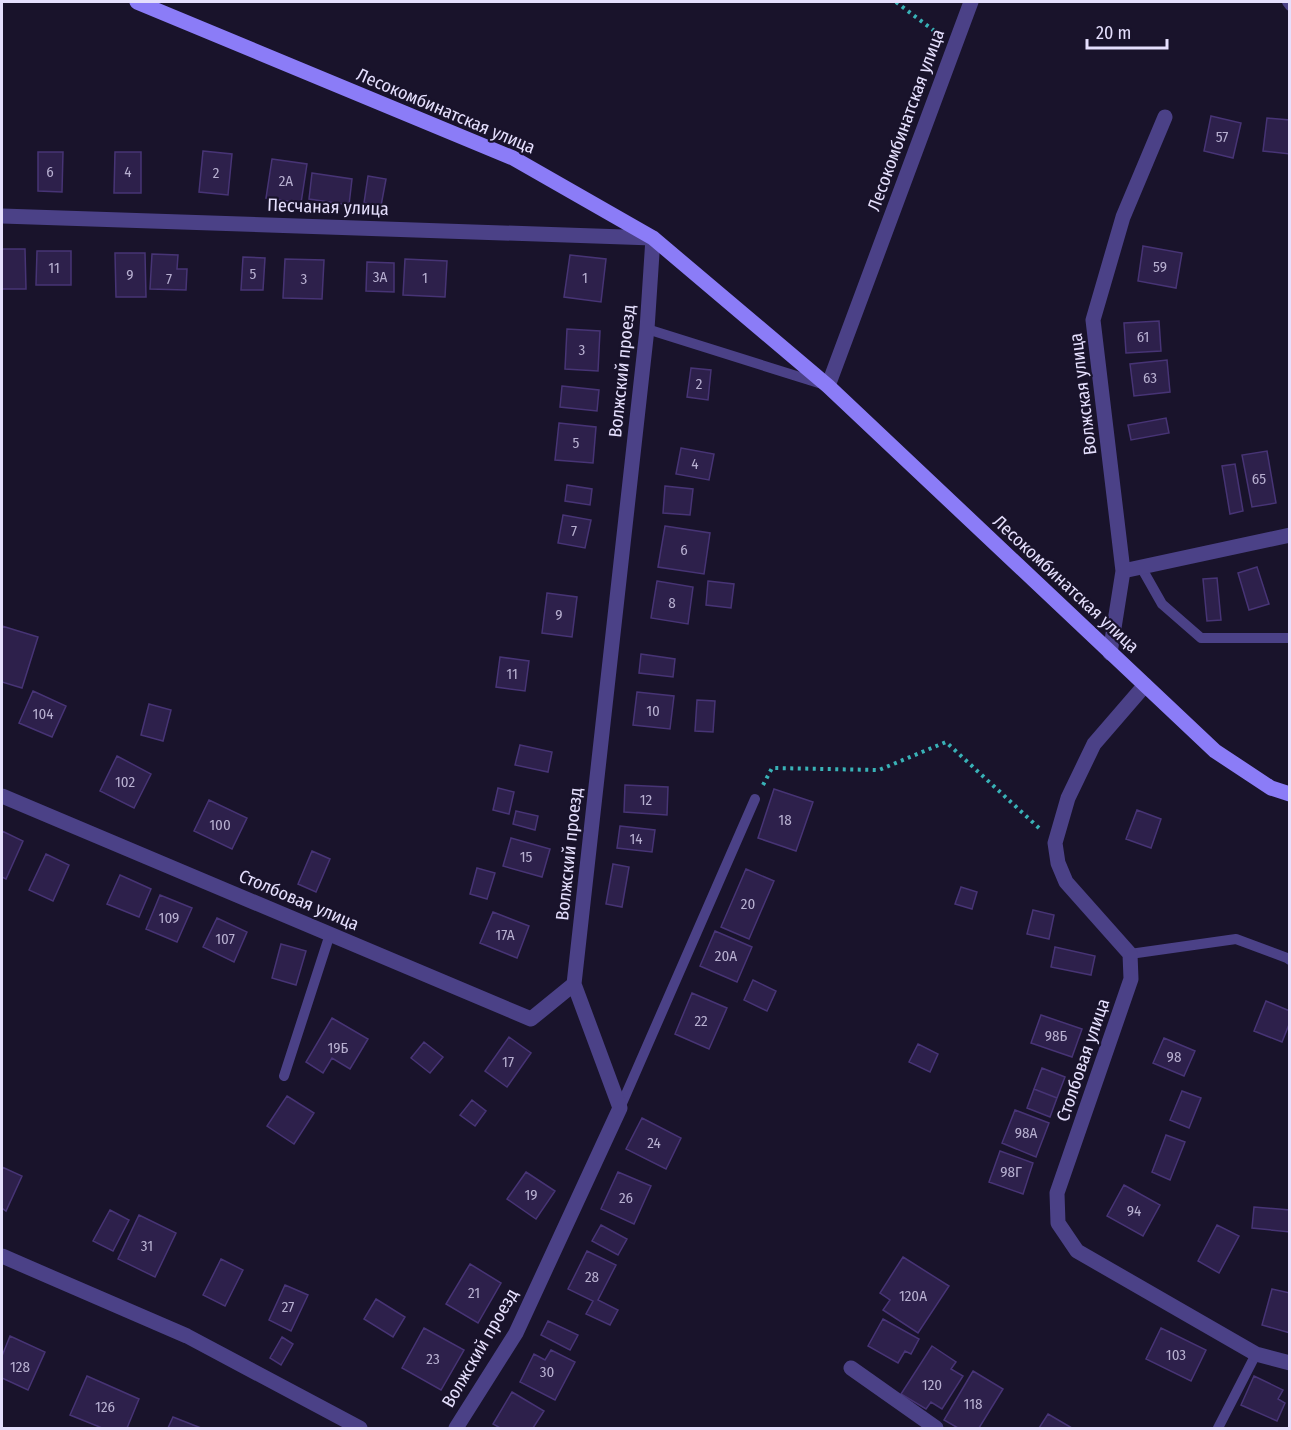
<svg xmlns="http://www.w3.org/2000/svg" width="1291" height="1430" viewBox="0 0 1291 1430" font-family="'Fira Sans Condensed',sans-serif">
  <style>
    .building { fill: #2d204b; stroke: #473475; stroke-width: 1.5 }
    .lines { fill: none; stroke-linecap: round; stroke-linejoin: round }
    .path { stroke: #39b2b7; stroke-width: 4; stroke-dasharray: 3 4.5; stroke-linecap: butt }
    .lane { stroke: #4b4187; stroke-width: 10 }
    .street { stroke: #4b4187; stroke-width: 15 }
    .secondary { stroke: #8b7cf7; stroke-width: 15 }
    .labels { text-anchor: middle; stroke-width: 4.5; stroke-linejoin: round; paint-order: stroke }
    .number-label { font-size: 15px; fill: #b7afd0 }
    .street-label { font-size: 18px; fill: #e5dffd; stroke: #19132b }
  </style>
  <rect width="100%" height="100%" fill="#19132b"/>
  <path class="building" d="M1211 116 1241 123 1233 158 1204 151Z
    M1267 118 1290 120V154L1263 151Z
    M203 151 232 154 228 195 199 192Z
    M38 152H63L62 192 38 191Z
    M115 152H141V193H114Z
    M272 159 307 164 301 203 266 198Z
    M312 173 352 179 349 205 309 199Z
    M368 176 386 179 381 206 364 203Z
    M1143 246 1182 253 1176 288 1138 281Z
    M2 249H25L26 289H2Z
    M37 251H71V285H36Z
    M115 253H145L146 297H116Z
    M152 254 178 255 177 269H187L186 290 150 289Z
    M570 255 606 259 601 302 564 297Z
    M243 257 265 258 263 290H241Z
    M285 259 324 260 322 299 283 298Z
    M405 259 447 261 445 297 403 295Z
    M367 262 394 263V292L366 291Z
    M1159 321 1161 351 1126 353 1124 323Z
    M567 329 600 331 598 371 565 369Z
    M1167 360 1170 392 1134 396 1130 364Z
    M691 368 711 370 708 400 687 397Z
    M562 386 599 390 597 411 560 407Z
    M1166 418 1169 433 1131 440 1128 425Z
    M559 423 596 427 593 463 555 460Z
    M681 448 714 454 709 480 676 474Z
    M1267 451 1276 503 1252 507 1242 455Z
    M1235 464 1243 511 1230 514 1222 466Z
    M567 485 592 489 590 505 565 501Z
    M665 486 693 489 690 515 663 513Z
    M563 515 591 520 585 548 558 543Z
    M665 526 710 533 704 574 658 567Z
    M1257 567 1269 604 1249 610 1238 573Z
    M1217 578 1221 620 1207 621 1203 579Z
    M657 581 693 587 688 624 651 618Z
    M708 581 734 584 731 608 706 605Z
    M547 593 577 597 572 637 542 633Z
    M2 626 38 637 22 688 2 682Z
    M641 654 675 659 673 677 639 673Z
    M500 657 529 661 525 691 496 687Z
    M33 691 66 706 52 737 19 723Z
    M637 692 674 696 670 729 633 725Z
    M697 700 715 701 713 732 695 731Z
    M149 704 171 710 163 741 141 735Z
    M520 745 552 752 548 772 515 765Z
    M117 756 151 774 134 808 100 791Z
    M625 785 668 787 667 815 624 812Z
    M498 788 514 792 509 814 493 810Z
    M774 789 813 802 796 851 758 838Z
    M209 800 247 818 232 849 194 831Z
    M1137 810 1161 819 1151 848 1126 839Z
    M516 811 538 816 535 830 513 824Z
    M620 826 655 830 652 852 617 848Z
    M2 831 23 841 6 879 2 877Z
    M511 838 550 849 542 877 503 866Z
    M312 851 330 859 316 892 298 884Z
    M46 854 69 865 53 901 29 890Z
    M613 864 629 867 622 907 606 904Z
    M477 868 495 873 487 899 470 894Z
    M746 869 774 881 749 939 721 927Z
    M120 875 151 889 139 917 107 904Z
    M961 887 977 892 972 909 955 904Z
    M160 895 192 908 177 942 146 929Z
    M1033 910 1054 915 1049 939 1027 934Z
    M493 912 529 926 517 958 480 943Z
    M217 918 247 932 234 962 203 947Z
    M715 931 752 947 737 982 700 966Z
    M281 944 306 951 296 985 272 978Z
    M1055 947 1095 956 1091 975 1051 967Z
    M753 980 776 991 767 1011 744 1000Z
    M692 993 727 1008 709 1049 675 1034Z
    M1266 1001 1290 1011V1022L1282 1042 1254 1031Z
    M1041 1015 1082 1029 1072 1057 1031 1043Z
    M332 1018 368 1039 350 1069 332 1058 323 1073 306 1062Z
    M509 1037 531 1053 507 1087 485 1071Z
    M1164 1038 1195 1051 1184 1076 1153 1063Z
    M424 1042 443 1057 430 1073 411 1058Z
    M918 1044 938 1054 930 1072 909 1062Z
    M1042 1068 1065 1077 1057 1098 1034 1089Z
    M1034 1089 1057 1098 1050 1117 1027 1108Z
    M1182 1091 1201 1098 1189 1128 1170 1120Z
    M287 1096 314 1113 294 1144 267 1126Z
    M472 1100 486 1111 475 1126 460 1115Z
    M1015 1110 1049 1123 1036 1157 1002 1143Z
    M642 1118 681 1138 666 1169 626 1149Z
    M1166 1135 1185 1142 1170 1180 1152 1172Z
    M1000 1151 1033 1163 1023 1194 989 1182Z
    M2 1167 22 1176 6 1211 2 1208Z
    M526 1172 555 1191 536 1219 507 1199Z
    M618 1172 651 1186 634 1224 601 1209Z
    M1124 1185 1160 1205 1143 1236 1107 1216Z
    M1254 1207 1290 1210V1232L1252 1228Z
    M110 1210 129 1220 113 1251 93 1241Z
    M139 1215 176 1233 155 1277 118 1259Z
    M601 1225 627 1239 618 1255 592 1241Z
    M1217 1225 1239 1236 1219 1273 1198 1261Z
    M587 1251 616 1265 598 1300 618 1310 610 1325 586 1314 593 1301 568 1289Z
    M903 1257 949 1286 918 1333 883 1310 890 1300 880 1293Z
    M221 1259 243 1270 225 1306 203 1295Z
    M470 1264 501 1283 478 1323 446 1304Z
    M285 1285 308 1295 291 1331 269 1320Z
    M1272 1289 1290 1293V1333L1262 1325Z
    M376 1299 405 1317 393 1337 364 1319Z
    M883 1319 919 1339 911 1354 905 1351 898 1363 868 1346Z
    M548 1321 578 1335 570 1350 541 1335Z
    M424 1328 464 1350 441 1390 402 1368Z
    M1161 1328 1206 1350 1191 1381 1146 1359Z
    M10 1336 45 1352 28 1390 2 1378V1356Z
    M282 1337 293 1344 281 1365 270 1358Z
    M932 1346 956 1362 951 1369 963 1376 942 1409 931 1402 926 1409 901 1394Z
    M551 1350 575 1362 555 1400 520 1382 534 1354 545 1360Z
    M973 1371 1003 1389 979 1428H958L944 1420Z
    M87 1376 139 1399 127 1428H102L70 1415Z
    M1254 1376 1283 1390 1278 1399 1285 1403 1277 1421 1241 1405Z
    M512 1392 544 1411 533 1428H500L493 1424Z
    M1048 1414 1072 1428H1039Z
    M173 1417 201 1428H168Z"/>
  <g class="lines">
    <path class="path" d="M896 2 937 33
      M763 785 772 768 879 770 946 742 1039 828"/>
    <path class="lane" d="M1287 2 1290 6
      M647 329 822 384
      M1141 567 1162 604 1201 638H1290
      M1130 954 1236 939 1287 958 1290 960
      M284 1076 330 934
      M620 1108 755 799
      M1218 1428 1256 1354"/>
    <path class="street" d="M2 216 653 238 647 329 574 984 620 1108 516 1333 456 1428
      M828 386 971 2
      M1123 571 1290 535
      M1110 653 1123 571 1093 320 1123 217 1165 117
      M1145 685 1094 744 1068 798 1055 843 1058 863 1066 882 1130 954 1131 979 1057 1193 1058 1223 1077 1251 1256 1354 1290 1363
      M2 796 531 1019 574 984
      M2 1256 187 1336 360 1428
      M851 1368 936 1428"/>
    <path class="secondary" d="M137 2 513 158 653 238 828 386 1215 751 1271 788 1290 794"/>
  </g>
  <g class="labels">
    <g class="number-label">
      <text x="1222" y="142">57</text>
      <text x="50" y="177">6</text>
      <text x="128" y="177">4</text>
      <text x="216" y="178">2</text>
      <text x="286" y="186">2А</text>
      <text x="1160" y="272">59</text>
      <text x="54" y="273">11</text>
      <text x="253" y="279">5</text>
      <text x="130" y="280">9</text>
      <text x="380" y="282">3А</text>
      <text x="425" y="283">1</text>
      <text x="585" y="283">1</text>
      <text x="169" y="284">7</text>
      <text x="304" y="284">3</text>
      <text x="1143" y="342">61</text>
      <text x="582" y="355">3</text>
      <text x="1150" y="383">63</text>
      <text x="699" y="389">2</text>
      <text x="576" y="448">5</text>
      <text x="695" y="469">4</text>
      <text x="1259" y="484">65</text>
      <text x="574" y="536">7</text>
      <text x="684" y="555">6</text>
      <text x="672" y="608">8</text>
      <text x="559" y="620">9</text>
      <text x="512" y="679">11</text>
      <text x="653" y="716">10</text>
      <text x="43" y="719">104</text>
      <text x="125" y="787">102</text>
      <text x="646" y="805">12</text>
      <text x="785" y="825">18</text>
      <text x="220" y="830">100</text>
      <text x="636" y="844">14</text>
      <text x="526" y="862">15</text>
      <text x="748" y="909">20</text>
      <text x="169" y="923">109</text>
      <text x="505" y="940">17А</text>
      <text x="225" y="944">107</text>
      <text x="726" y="961">20А</text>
      <text x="701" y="1026">22</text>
      <text x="1056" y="1041">98Б</text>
      <text x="338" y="1053">19Б</text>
      <text x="1174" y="1062">98</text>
      <text x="508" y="1067">17</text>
      <text x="1026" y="1138">98А</text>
      <text x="654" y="1148">24</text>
      <text x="1011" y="1177">98Г</text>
      <text x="531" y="1200">19</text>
      <text x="626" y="1203">26</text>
      <text x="1134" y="1216">94</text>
      <text x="147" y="1251">31</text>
      <text x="592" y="1282">28</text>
      <text x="474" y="1298">21</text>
      <text x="913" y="1301">120А</text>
      <text x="288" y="1312">27</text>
      <text x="1176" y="1360">103</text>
      <text x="433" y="1364">23</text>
      <text x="20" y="1372">128</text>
      <text x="547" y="1377">30</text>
      <text x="932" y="1390">120</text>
      <text x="973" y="1409">118</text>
      <text x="105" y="1412">126</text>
    </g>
    <g class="street-label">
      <text transform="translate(446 111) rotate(23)" y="6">Лесокомбинатская улица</text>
      <text transform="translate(906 120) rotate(-70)" y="6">Лесокомбинатская улица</text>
      <text transform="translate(328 207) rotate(2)" y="6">Песчаная улица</text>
      <text transform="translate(622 371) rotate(-84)" y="6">Волжский проезд</text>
      <text transform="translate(1083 394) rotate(-97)" y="6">Волжская улица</text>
      <text transform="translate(1066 584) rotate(43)" y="6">Лесокомбинатская улица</text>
      <text transform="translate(569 854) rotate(-84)" y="6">Волжский проезд</text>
      <text transform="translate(299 900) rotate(23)" y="6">Столбовая улица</text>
      <text transform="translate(1083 1060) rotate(-71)" y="6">Столбовая улица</text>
      <text transform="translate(480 1348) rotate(-60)" y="6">Волжский проезд</text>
    </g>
  </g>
  <rect width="1291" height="1430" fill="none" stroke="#e5dffd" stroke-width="6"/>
  <path d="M1087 39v9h80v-9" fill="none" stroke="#e5dffd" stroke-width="3"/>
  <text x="1096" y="39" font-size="18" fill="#e5dffd" stroke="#19132b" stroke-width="4.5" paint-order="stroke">20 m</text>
</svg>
